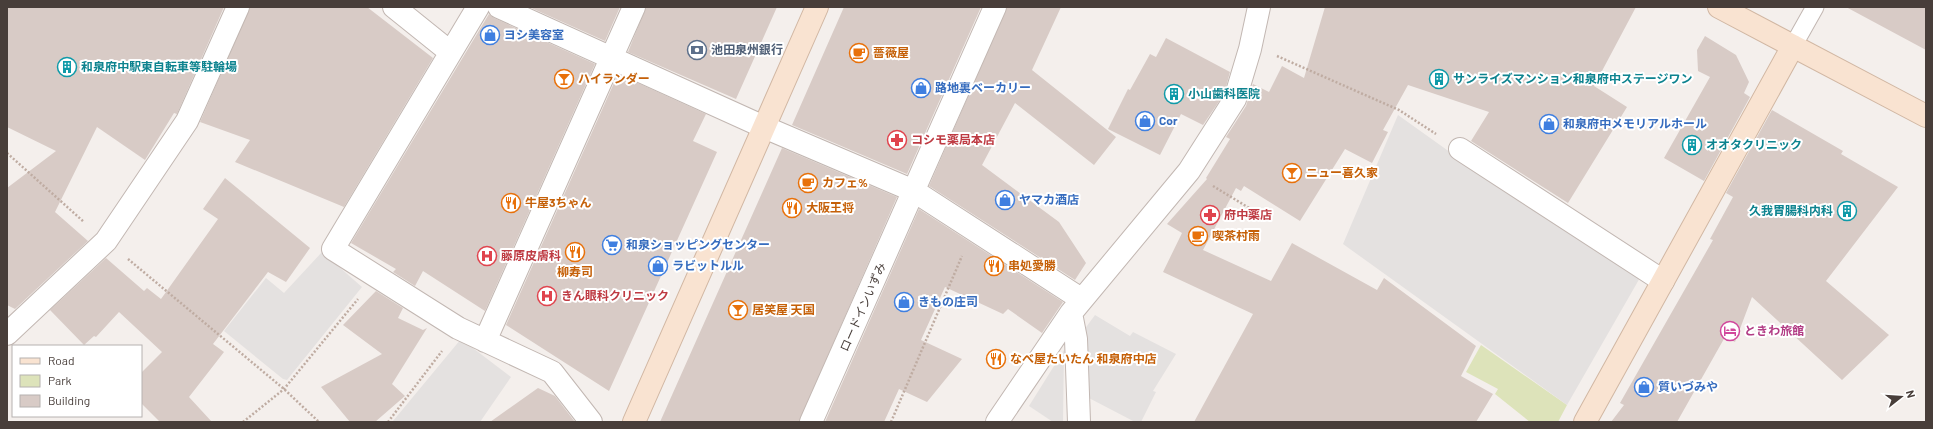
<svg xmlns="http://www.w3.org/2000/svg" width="1933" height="429" viewBox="0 0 1933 429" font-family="Barlow,'Noto Sans JP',sans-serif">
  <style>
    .green { fill: #dde3ba }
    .parking { fill: #e4e1e0 }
    .building { fill: #d8cbc6 }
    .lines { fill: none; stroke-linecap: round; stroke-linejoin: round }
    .lane-casing { stroke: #c2b7b2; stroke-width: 19 }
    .street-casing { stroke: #c2b7b2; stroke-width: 24 }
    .secondary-casing { stroke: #d1b7a3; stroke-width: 24 }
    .path { stroke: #bfaca2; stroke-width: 2.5; stroke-dasharray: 2 2; stroke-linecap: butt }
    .lane { stroke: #fff; stroke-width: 17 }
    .street { stroke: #fff; stroke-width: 22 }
    .secondary { stroke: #f9e3d1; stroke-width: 22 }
    .labels { text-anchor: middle; stroke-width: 4; stroke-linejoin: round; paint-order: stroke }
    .shop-label { font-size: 12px; font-weight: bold; fill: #366cbe; stroke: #fff; text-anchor: start }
    .service-label { font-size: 12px; font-weight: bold; fill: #4e5e75; stroke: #fff; text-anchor: start }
    .food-label { font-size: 12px; font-weight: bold; fill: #c56008; stroke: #fff; text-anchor: start }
    .culture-label { font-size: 12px; font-weight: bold; fill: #0d838f; stroke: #fff; text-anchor: start }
    .health-label { font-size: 12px; font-weight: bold; fill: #be3a42; stroke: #fff; text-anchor: start }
    .street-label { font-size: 12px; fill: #483e3a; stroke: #fff }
    .hotel-label { font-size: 12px; font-weight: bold; fill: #b23c85; stroke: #fff; text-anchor: start }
  </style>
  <rect width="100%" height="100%" fill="#f4efec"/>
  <path class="green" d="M1481 345 1567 405 1558 422H1530L1495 394 1498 389 1466 372Z"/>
  <path class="parking" d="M1398 115 1454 155 1641 276 1567 405 1343 244Z
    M322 252 362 287 287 380 283 379 224 331 266 278 284 293Z
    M1095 315 1130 336 1133 332 1176 354 1153 391 1156 392 1141 422H1135L1087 397 1084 330Z
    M461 339 511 377 480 422 393 421Z
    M1064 350 1063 422H1053L1029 406Z"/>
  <path class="building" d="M7 7H224L177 114 174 113 145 160 97 127 55 212 88 241 15 309 7 305V188L56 151 7 127Z
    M250 7H367L433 58 344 207 235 162 250 140 200 122Z
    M529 7H620L605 41Z
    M646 7H777L736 99 628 52Z
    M844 7H981L907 174 792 125Z
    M1007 7H1061L1032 70 1116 137 1094 165 1015 103 982 165 1059 222 1086 263 1075 280 929 186Z
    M1325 7H1636L1594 86 1627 107 1568 203 1471 141 1489 112 1408 85 1383 130 1388 132 1372 163 1345 149 1300 221 1244 186 1241 191 1236 188 1203 250 1271 281 1292 243 1377 290 1384 278 1476 346 1461 376 1493 394 1476 422H1194L1253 314 1163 272 1182 233 1167 224 1207 179 1206 178 1230 139 1226 137 1246 106 1253 84 1269 92 1282 66 1304 78Z
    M1846 7H1926V50Z
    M489 14 494 18 595 64 485 311 423 271 415 286 393 272 396 269 351 243Z
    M1705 36 1736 55 1749 82 1744 93 1750 97 1704 181 1664 158 1710 77 1698 71 1697 50Z
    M1166 38 1230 72 1224 94 1203 125 1181 114 1160 155 1108 129 1128 89 1130 90 1150 54 1156 57Z
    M618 74 706 114 693 141 717 152 609 391 506 325Z
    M1772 110 1843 151 1841 154 1898 187 1826 281 1889 335 1842 380 1752 297 1735 342 1725 337 1677 422H1611L1624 405 1620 403 1713 240 1710 239 1733 197 1726 193Z
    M782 148 897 197 799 422H660Z
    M225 178 310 248 286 282 268 272 213 344 224 352 189 397 212 422H160L141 403V373L162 352 119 312 96 337 94 336 84 345 50 310 106 258 144 291 147 288 161 299 218 219 203 209Z
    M919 209 1063 302 1042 333 1008 309 1003 314 945 287 921 340 962 359 927 402 899 389 884 422H825Z
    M376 291 403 308 398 318 423 330 427 328 392 384 405 396 375 422H350L321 387 382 354 343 325Z
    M538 388 555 396 575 422H490Z"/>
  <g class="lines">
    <g class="lane-casing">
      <path id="lane" d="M1793 46 1815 7"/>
    </g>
    <g class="street-casing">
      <path id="street" d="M394 7 450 52
        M478 7 333 249 458 328 552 372 591 422
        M499 7 764 127 914 191 1081 299
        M1460 149 1663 281
        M1071 313 1076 339 1079 422
        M7 334 106 241 187 121 238 7
        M485 341 634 7
        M811 422 995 7
        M997 422 1071 313 1189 171 1235 99 1250 49 1259 7"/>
    </g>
    <g class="secondary-casing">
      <path id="secondary" d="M1719 7 1926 116
        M634 422 817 7
        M1585 422 1793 46"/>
    </g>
    <path class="path" d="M1277 56 1399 110 1436 134
      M7 153 84 222
      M1213 186 1264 217
      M128 259 284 389 319 422
      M243 422 284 389 358 299
      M388 422 442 351
      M891 422 962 256"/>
    <use href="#lane" class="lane"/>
    <use href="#street" class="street"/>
    <use href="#secondary" class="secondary"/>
  </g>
  <defs>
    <g id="shop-ring" transform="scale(1)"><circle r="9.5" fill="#fff" stroke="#3f7fe0" stroke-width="1.5"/><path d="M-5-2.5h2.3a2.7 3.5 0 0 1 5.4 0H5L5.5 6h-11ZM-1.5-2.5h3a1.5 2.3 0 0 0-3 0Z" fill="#3f7fe0"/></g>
    <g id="bank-ring" transform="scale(1)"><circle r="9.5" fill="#fff" stroke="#5c6f8a" stroke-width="1.5"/><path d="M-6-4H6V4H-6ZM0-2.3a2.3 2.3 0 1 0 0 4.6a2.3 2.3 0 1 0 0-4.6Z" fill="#5c6f8a"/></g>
    <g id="cafe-ring" transform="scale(1)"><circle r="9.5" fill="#fff" stroke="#e8710a" stroke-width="1.5"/><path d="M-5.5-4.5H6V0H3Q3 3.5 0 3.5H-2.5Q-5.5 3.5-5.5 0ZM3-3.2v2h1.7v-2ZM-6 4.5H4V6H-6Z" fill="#e8710a"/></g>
    <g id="building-ring" transform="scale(1)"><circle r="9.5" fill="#fff" stroke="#0f9aa8" stroke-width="1.5"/><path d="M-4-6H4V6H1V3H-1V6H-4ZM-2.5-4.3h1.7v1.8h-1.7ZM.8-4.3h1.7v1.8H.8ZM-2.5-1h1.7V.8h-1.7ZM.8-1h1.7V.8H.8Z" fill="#0f9aa8"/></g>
    <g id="bar-ring" transform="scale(1)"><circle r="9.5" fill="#fff" stroke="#e8710a" stroke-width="1.5"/><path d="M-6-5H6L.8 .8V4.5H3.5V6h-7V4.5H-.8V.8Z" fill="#e8710a"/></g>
    <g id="pharmacy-ring" transform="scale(1)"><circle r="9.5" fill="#fff" stroke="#e0444e" stroke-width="1.5"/><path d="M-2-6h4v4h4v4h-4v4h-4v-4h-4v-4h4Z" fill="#e0444e"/></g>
    <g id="restaurant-ring" transform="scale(1)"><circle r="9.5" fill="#fff" stroke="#e8710a" stroke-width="1.5"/><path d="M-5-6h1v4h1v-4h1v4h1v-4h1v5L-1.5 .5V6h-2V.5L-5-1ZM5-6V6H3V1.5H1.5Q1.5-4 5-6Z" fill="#e8710a"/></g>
    <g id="supermarket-ring" transform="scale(1)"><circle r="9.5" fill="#fff" stroke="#3f7fe0" stroke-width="1.5"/><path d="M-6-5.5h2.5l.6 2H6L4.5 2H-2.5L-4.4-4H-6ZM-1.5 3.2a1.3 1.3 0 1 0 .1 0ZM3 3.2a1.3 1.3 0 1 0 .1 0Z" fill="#3f7fe0"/></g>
    <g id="hospital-ring" transform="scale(1)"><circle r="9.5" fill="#fff" stroke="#e0444e" stroke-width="1.5"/><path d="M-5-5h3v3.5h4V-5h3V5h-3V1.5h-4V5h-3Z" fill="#e0444e"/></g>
    <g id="hotel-ring" transform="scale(1)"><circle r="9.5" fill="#fff" stroke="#d1479c" stroke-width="1.5"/><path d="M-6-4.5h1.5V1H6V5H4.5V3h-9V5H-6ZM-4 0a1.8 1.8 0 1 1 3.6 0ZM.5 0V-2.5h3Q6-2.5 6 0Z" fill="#d1479c"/></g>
  </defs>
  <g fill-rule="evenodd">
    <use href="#shop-ring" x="490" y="35"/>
    <use href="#bank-ring" x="697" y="50"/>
    <use href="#cafe-ring" x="859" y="53"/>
    <use href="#building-ring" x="67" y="67"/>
    <use href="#bar-ring" x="564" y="79"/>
    <use href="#building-ring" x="1439" y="79"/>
    <use href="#shop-ring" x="921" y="88"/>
    <use href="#building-ring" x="1174" y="94"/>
    <use href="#shop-ring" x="1145" y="121"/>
    <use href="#shop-ring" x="1549" y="124"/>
    <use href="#pharmacy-ring" x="897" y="140"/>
    <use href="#building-ring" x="1692" y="145"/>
    <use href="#bar-ring" x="1292" y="173"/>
    <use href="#cafe-ring" x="808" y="183"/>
    <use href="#shop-ring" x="1005" y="200"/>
    <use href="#restaurant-ring" x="511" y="203"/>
    <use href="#restaurant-ring" x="792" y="208"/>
    <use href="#building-ring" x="1847" y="211"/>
    <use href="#pharmacy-ring" x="1210" y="215"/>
    <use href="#cafe-ring" x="1198" y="236"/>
    <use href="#supermarket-ring" x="612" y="245"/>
    <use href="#restaurant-ring" x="575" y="252"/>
    <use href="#hospital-ring" x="487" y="256"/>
    <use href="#shop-ring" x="658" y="266"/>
    <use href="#restaurant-ring" x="994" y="266"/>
    <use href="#hospital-ring" x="547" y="296"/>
    <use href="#shop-ring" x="904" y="302"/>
    <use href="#bar-ring" x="738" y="310"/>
    <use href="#hotel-ring" x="1730" y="331"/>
    <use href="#restaurant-ring" x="996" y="359"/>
    <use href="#shop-ring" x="1644" y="387"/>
  </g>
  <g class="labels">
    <g class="shop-label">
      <text x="504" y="39">ヨシ美容室</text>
      <text x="935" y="92">路地裏ベーカリー</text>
      <text x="1159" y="125">Cor</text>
      <text x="1563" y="128">和泉府中メモリアルホール</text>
      <text x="1019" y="204">ヤマカ酒店</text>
      <text x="626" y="249">和泉ショッピングセンター</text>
      <text x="672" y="270">ラビットルル</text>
      <text x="918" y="306">きもの庄司</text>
      <text x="1658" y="391">質いづみや</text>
    </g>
    <g class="service-label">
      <text x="711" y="54">池田泉州銀行</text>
    </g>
    <g class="food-label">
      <text x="873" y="57">薔薇屋</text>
      <text x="578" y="83">ハイランダー</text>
      <text x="1306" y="177">ニュー喜久家</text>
      <text x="822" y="187">カフェ%</text>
      <text x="525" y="207">牛屋3ちゃん</text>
      <text x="806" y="212">大阪王将</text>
      <text x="1212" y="240">喫茶村雨</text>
      <text x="1008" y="270">串処愛勝</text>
      <text x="575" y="276" text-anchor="middle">柳寿司</text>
      <text x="752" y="314">居笑屋 天国</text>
      <text x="1010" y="363">なべ屋たいたん 和泉府中店</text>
    </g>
    <g class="culture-label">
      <text x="81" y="71">和泉府中駅東自転車等駐輪場</text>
      <text x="1453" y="83">サンライズマンション和泉府中ステージワン</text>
      <text x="1188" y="98">小山歯科医院</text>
      <text x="1706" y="149">オオタクリニック</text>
      <text x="1833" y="215" text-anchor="end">久我胃腸科内科</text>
    </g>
    <g class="health-label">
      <text x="911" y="144">コシモ薬局本店</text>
      <text x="1224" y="219">府中薬店</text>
      <text x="501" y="260">藤原皮膚科</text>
      <text x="561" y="300">きん眼科クリニック</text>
    </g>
    <g class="street-label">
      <text transform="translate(863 307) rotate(-66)" y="4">ロードインいずみ</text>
    </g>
    <g class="hotel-label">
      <text x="1744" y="335">ときわ旅館</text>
    </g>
  </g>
  <rect width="1933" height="429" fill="none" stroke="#483e3a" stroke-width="16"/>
  <rect x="12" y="345" width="130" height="72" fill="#ffffff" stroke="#b6b2b0"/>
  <rect x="20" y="358" width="20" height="6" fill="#f9e3d1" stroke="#b6b2b0"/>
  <text x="48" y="365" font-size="12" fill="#483e3a">Road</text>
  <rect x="20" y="375" width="20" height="12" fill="#dde3ba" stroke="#b6b2b0"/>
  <text x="48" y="385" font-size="12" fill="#483e3a">Park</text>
  <rect x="20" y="395" width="20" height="12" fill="#d8cbc6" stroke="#b6b2b0"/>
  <text x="48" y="405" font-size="12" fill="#483e3a">Building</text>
  <g transform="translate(1901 397) rotate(73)" stroke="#ffffff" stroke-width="3" paint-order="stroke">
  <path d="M0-3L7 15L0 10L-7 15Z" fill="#483e3a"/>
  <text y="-6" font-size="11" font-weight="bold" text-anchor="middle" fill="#483e3a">N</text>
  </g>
</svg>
